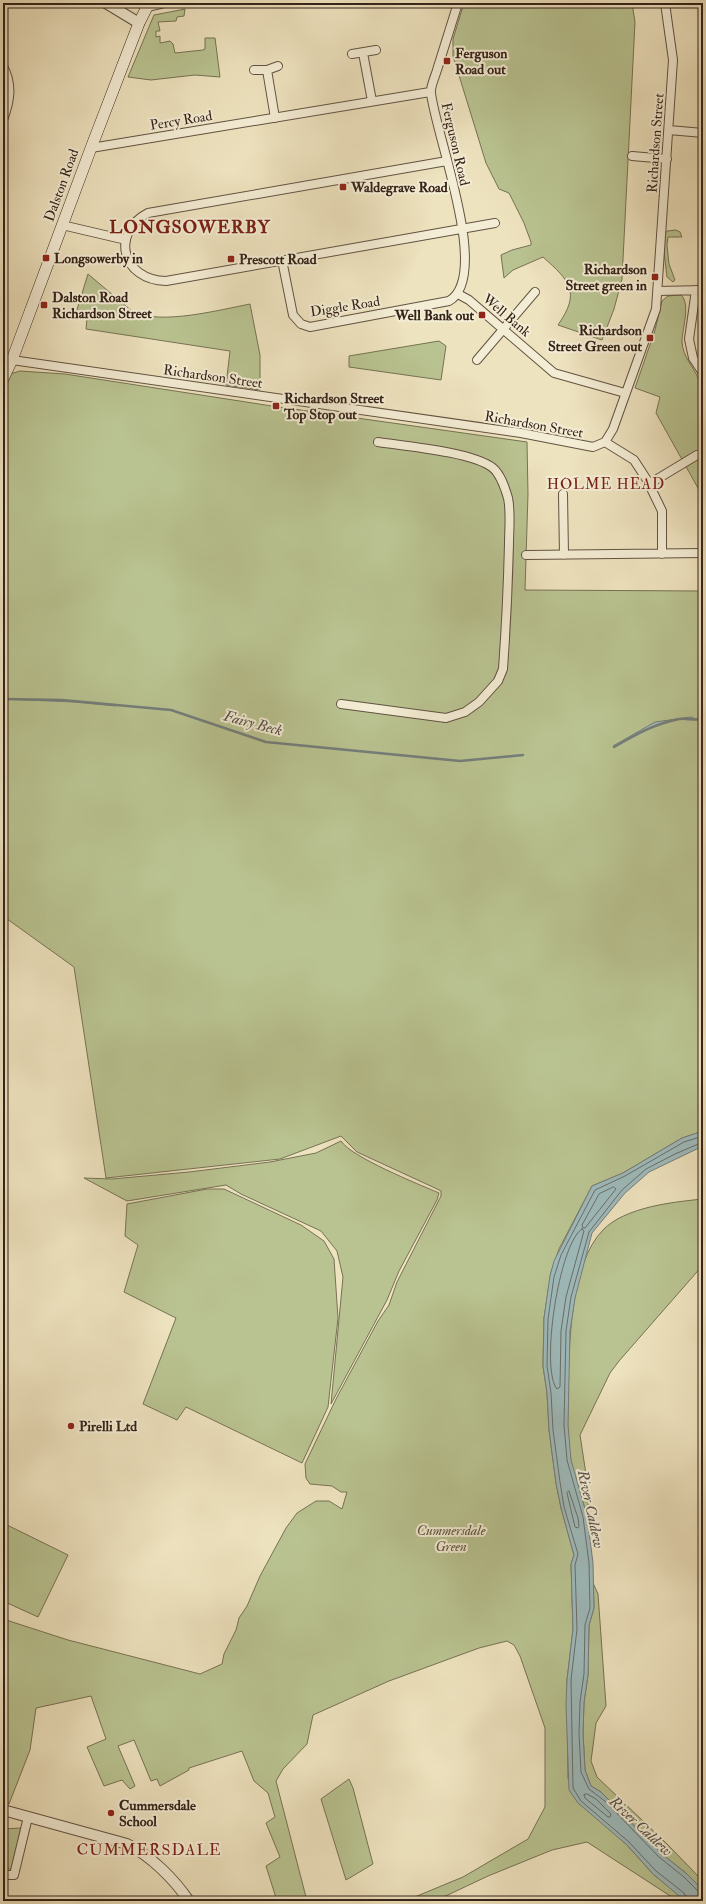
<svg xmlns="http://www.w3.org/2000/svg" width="706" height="1904" viewBox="0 0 706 1904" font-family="'IM FELL Double Pica',serif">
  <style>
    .green { fill: #b9c391; stroke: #767254 }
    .water { fill: #9ebbbd; stroke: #747e7b }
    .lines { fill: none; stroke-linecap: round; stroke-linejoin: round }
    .shore { stroke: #696e6a; stroke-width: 1 }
    .stream { stroke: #747e7b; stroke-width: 2.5 }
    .minor-casing { stroke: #625242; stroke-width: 10 }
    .tertiary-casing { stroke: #625242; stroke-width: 12 }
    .secondary-casing { stroke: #342218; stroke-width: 12 }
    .minor { stroke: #f4edd5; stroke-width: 8 }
    .tertiary { stroke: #f4edd5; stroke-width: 10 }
    .secondary { stroke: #f4edd5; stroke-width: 11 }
    .poi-dot { fill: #8f2418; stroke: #f4edd5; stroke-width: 1.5 }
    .labels { text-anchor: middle; stroke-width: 4; stroke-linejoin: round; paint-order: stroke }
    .poi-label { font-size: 14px; font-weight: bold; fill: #342218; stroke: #f4edd5; text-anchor: start }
    .street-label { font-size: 14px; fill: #342218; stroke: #f4edd5 }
    .park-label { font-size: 14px; font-style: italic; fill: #5c523c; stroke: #f4edd5 }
    .neighbourhood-label { font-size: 15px; letter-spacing: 1px; fill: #7a1f14; stroke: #f4edd5 }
    .water-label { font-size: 15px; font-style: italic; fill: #54504a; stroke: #f4edd5 }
    .quarter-label { font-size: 16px; letter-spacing: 1px; fill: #7a1f14; stroke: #f4edd5 }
    .district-label { font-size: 18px; font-weight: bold; letter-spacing: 1px; fill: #7a1f14; stroke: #f4edd5 }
  </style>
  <rect width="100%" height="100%" fill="#eee3bf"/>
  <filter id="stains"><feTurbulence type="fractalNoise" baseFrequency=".005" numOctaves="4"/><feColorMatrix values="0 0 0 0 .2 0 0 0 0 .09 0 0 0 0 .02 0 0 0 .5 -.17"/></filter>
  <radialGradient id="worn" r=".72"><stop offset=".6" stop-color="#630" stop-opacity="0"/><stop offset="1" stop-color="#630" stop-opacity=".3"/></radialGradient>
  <path class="green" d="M464 3H632L635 22 622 279 614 309 602 340 558 325C581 292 570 281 543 257L513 270 504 278 501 255 512 250 531 245V242L524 223 509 193 499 189 486 163 453 56V39Z
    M185 9 184 16 177 17 176 21 158 22 160 31H156V37L160 36V43L170 41 173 44 175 53 203 50 205 49V38H215L220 77 195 75 151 80 128 77 154 15Z
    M676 230 680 232 682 237H668L667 245 669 264 675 280 673 282 667 277 664 252 665 234 667 231Z
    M88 274 133 312C162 325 219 310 250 304L260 355V390L226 385 230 351 86 329 87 318 75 316Z
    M681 295C691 304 682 329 682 342 683 357 693 366 698 378 703 389 694 396 703 411V497L656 413 660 397 635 388 655 330 662 301 668 296Z
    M439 341 446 346 441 380 349 367V356Z
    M20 371 65 374 272 406 527 442 528 494 525 590 703 591V1130L700 1132 682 1138 623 1173 592 1186 559 1249 551 1272 544 1318 543 1366 547 1393 549 1430 556 1483 561 1508 574 1555 571 1564 573 1629 567 1680 568 1779 653 1874 681 1896 685 1901H678L587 1842 552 1850 488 1876 435 1901H405L463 1877 528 1839 545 1807V1728L520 1656 514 1645 507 1641 479 1648 389 1681 313 1715 307 1744 283 1769 276 1781 307 1901H277L266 1866 280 1857 266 1823 275 1817 268 1793 254 1781 242 1751 189 1768V1770L160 1786 157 1779 151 1781 134 1740 118 1746 135 1786 130 1789 122 1780 104 1786 87 1747 106 1739 91 1696 36 1708 30 1750 9 1804 3 1802V1619L68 1640 200 1674 222 1664 224 1654 236 1630 239 1618 247 1606 260 1576 286 1528 297 1513 316 1501H329L342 1509 347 1492H341L332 1486 310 1484 306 1478 305 1464 336 1399 378 1321 389 1305 397 1282 441 1196V1191L435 1188 357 1152 341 1136 280 1159 106 1178 74 967 3 916V388L10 374Z
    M341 1141C351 1157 418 1184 439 1193L437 1200 399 1271 387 1300 331 1404 343 1277 337 1251 321 1231 241 1194 226 1185 127 1201 84 1178 112 1179 189 1172 270 1162 316 1153Z
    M207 1189H224L301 1225 324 1241 334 1259 338 1318 328 1407 302 1463 186 1407 177 1420 143 1404 176 1318 124 1292 138 1245 125 1236 127 1204Z
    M703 1199V1265L619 1361 610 1373 580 1435 589 1494 587 1516C582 1498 575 1479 571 1461 566 1438 568 1414 568 1391 569 1346 570 1263 603 1230 625 1207 673 1202 703 1199Z
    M3 1523 68 1555 38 1617 3 1601Z
    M593 1583 598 1594 606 1706 596 1723 591 1761 597 1777 667 1844 699 1877 703 1882V1890L687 1874 662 1854 601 1792 591 1786 585 1770 583 1733 584 1702 588 1675 589 1625 594 1608Z
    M349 1779 353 1788 373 1864 346 1880 321 1799Z
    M21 1828 12 1869H3V1829Z"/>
  <path class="water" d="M3 699 62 700 116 705V706L74 702Z
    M691 717 696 719 703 717V719C695 721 687 718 679 719 654 724 635 735 614 747L613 746 655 722Z
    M700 1132H703V1146L649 1172 625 1193 592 1233 575 1298 570 1331 568 1425 571 1460 587 1516 593 1563 594 1608 589 1625 588 1675 584 1702 583 1733 585 1770 591 1786 601 1792 662 1854 687 1874 703 1890V1901H685L653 1874 627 1845 578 1803 569 1790 566 1705 567 1680 573 1629 571 1564 574 1555 561 1508 556 1483 549 1430 547 1393 543 1366 544 1318 550 1276 554 1261 592 1186 623 1173 682 1138Z"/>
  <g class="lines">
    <path class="shore" d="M703 1142 675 1154 646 1169 622 1190 589 1232 571 1297 566 1331 564 1425 567 1460 583 1517 589 1563 590 1608 585 1625 584 1674 580 1702 579 1733 581 1772 589 1789 606 1802 659 1857 684 1877 699 1892 703 1893
      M614 1187 616 1189 585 1228H583L582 1225 599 1194Z
      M582 1229 584 1231 566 1297 561 1331 560 1387 557 1389C540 1369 559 1243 582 1229Z
      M569 1491 578 1518 579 1526 578 1528 575 1527 567 1493Z
      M587 1794 596 1799 611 1814 610 1817H608L585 1798 584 1795Z
      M688 1901 684 1893 656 1871 629 1842 581 1801 573 1788 571 1680 577 1629 575 1565 578 1554 564 1507 560 1482 553 1430 551 1393 547 1366 548 1319 554 1277 561 1255 595 1190 625 1176 684 1142 703 1136"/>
    <path class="stream" d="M3 699 62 700 171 710 266 742 460 761 523 755
      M614 747C635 735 654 724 679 719 687 718 695 721 703 719"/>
    <g class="minor-casing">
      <path id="minor" d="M363 53 372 101
        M352 54 376 50
        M3 66C13 85 10 101 3 120
        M254 70H267L278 66
        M267 70 275 118
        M669 130 703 133
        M91 148 430 92
        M632 156 667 159
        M447 161 148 213C110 233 122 280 166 281L495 223
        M62 225 126 240
        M282 260 293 315 301 324 310 327 449 301C492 276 435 134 431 93 430 87 435 77 437 70 444 48 451 25 458 3
        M696 290 689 339 693 358 703 373
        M658 291 703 290
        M458 294 469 300 554 373 625 393
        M12 360 521 433 593 447 605 442 613 429 656 309 673 60 665 3
        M477 360 535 292
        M605 442 634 460 647 480 662 511V554
        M649 484 697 455
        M563 494 564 555
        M526 555 703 553
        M341 704 446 718 465 712 479 702 498 681 503 669C506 627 508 586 509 544 509 529 511 512 508 498 505 488 501 475 493 468 473 452 405 446 378 442
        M3 1875H14L28 1817"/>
    </g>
    <g class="tertiary-casing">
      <path id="tertiary" d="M106 3 139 23
        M148 6 161 3
        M3 1810 127 1844C151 1856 174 1879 189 1901"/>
    </g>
    <g class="secondary-casing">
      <path id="secondary" d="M3 379 12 360 91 148 139 23 149 3"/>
    </g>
    <use href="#minor" class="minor"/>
    <use href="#tertiary" class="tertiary"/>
    <use href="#secondary" class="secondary"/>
  </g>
  <g class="poi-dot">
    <rect x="443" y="57" width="8" height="8" rx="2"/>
    <rect x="339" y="183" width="8" height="8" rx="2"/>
    <rect x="42" y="254" width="8" height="8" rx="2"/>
    <rect x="227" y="255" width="8" height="8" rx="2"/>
    <rect x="651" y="273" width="8" height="8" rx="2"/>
    <rect x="40" y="301" width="8" height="8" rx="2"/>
    <rect x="478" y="311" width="8" height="8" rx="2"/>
    <rect x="646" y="334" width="8" height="8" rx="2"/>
    <rect x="272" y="402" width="8" height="8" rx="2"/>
    <circle cx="71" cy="1426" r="4"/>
    <circle cx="111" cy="1813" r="4"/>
  </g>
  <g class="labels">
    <g class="poi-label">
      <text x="455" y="58">Ferguson<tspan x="455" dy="16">Road out</tspan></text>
      <text x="351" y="192">Waldegrave Road</text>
      <text x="54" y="263">Longsowerby in</text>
      <text x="239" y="264">Prescott Road</text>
      <text x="647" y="274" text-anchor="end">Richardson<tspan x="647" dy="16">Street green in</tspan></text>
      <text x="52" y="302">Dalston Road<tspan x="52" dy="16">Richardson Street</tspan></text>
      <text x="474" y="320" text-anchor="end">Well Bank out</text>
      <text x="642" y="335" text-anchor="end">Richardson<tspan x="642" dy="16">Street Green out</tspan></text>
      <text x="284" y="403">Richardson Street<tspan x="284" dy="16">Top Stop out</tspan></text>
      <text x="79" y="1431">Pirelli Ltd</text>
      <text x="119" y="1810">Cummersdale<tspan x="119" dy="16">School</tspan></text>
    </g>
    <g class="street-label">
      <text transform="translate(181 120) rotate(-9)" y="5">Percy Road</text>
      <text transform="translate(655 143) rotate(-86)" y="5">Richardson Street</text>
      <text transform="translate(456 144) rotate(77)" y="5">Ferguson Road</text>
      <text transform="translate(61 185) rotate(-70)" y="5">Dalston Road</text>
      <text transform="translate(345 306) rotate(-9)" y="5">Diggle Road</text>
      <text transform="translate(507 315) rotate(40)" y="5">Well Bank</text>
      <text transform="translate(213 376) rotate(8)" y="5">Richardson Street</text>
      <text transform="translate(534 424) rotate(10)" y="5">Richardson Street</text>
    </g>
    <g class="park-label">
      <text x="451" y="1535">Cummersdale<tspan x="451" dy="16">Green</tspan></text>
    </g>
    <g class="neighbourhood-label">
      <text x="606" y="489">HOLME HEAD</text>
    </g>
    <g class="water-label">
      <text transform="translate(253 723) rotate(15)" y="5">Fairy Beck</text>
      <text transform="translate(591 1509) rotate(78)" y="5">River Caldew</text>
      <text transform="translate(641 1826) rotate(43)" y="5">River Caldew</text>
    </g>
    <g class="quarter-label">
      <text x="149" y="1855">CUMMERSDALE</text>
    </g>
    <g class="district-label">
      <text x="190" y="233">LONGSOWERBY</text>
    </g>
  </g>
  <rect width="706" height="1904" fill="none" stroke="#eee3bf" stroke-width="16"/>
  <rect x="4" y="4" width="698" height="1896" fill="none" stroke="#342218" stroke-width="2"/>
  <rect x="8" y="8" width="690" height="1888" fill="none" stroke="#342218"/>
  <rect width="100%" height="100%" filter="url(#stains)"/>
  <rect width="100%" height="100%" fill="url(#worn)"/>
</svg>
